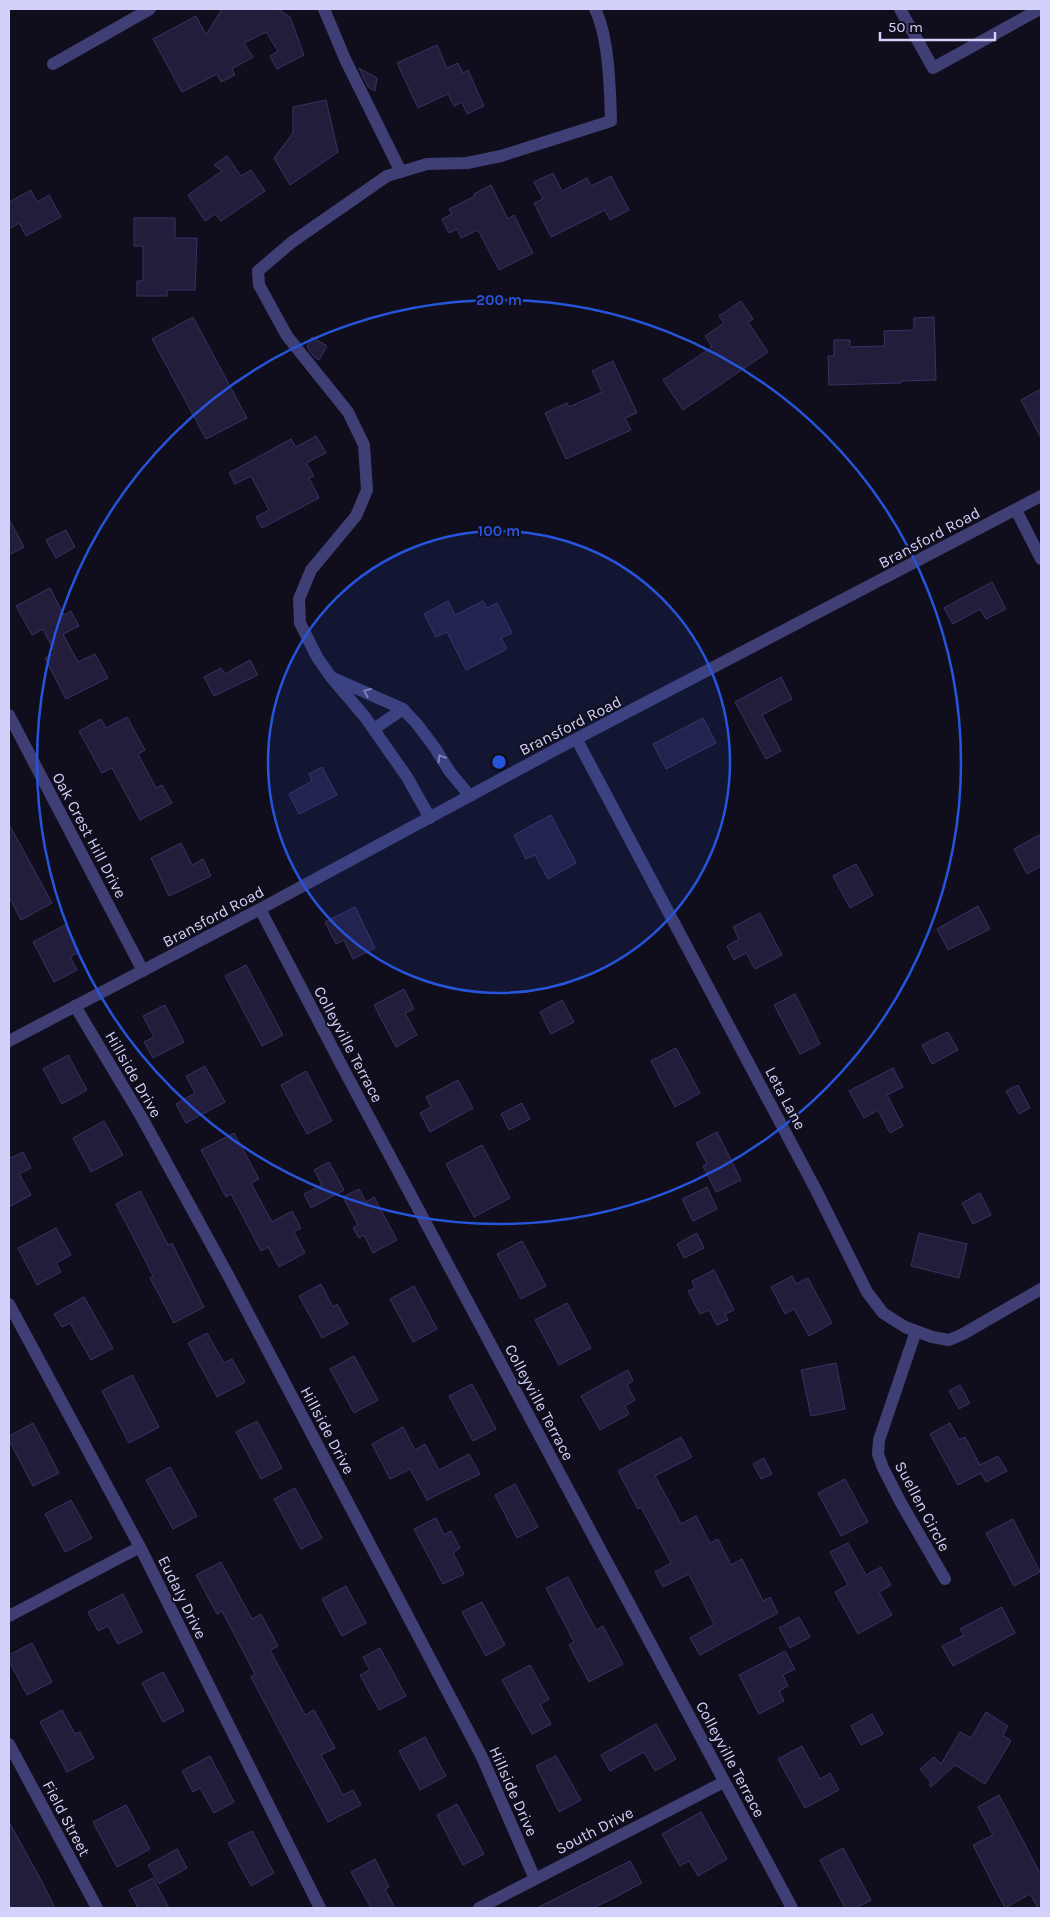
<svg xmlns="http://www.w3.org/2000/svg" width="1050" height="1917" viewBox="0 0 1050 1917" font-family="Karla,sans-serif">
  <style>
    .building { fill: #221d3b; stroke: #393264 }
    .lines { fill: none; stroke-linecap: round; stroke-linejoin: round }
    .minor { stroke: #3f3f75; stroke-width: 12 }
    .tertiary { stroke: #3f3f75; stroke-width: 12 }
    .oneway { stroke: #8988b7 }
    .ring { fill: none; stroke: #2654da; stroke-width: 2.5 }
    .labels { text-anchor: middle; stroke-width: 4; stroke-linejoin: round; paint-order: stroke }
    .street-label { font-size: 16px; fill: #d3d0f9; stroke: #100e1c }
    .centre { fill: #2654da; stroke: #100e1c; stroke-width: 2.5 }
    .ring-label { font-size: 15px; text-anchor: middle; font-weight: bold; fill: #2654da; stroke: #100e1c; stroke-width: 4; stroke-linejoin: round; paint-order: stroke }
  </style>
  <rect width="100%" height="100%" fill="#100e1c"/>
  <path class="building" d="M222 9H278L290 17 304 55 277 69 270 56 278 51 266 32 244 43 253 57 232 69 235 75 221 82 217 74 182 92 153 39 196 16 206 35Z
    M437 45 447 68 458 63 463 73 468 70 484 106 467 114 462 102 454 106 448 94 418 108 397 63Z
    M359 68 377 78 375 91 368 87Z
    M326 100 338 152 290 185 274 158 293 133V107Z
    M227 156 241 176 251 170 265 191 221 221 215 214 205 221 188 195 222 171 214 165Z
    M553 173 562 191 587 178 591 186 611 176 629 210 610 220 605 210 551 237 534 203 543 199 534 182Z
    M491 185 508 219 514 215 533 253 499 270 478 230 461 238 457 229 449 233 442 219 452 214 449 209 475 196 474 194Z
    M31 190 37 202 49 195 61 217 26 236 19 223 9 229V202Z
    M134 218H175V238H197L195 290H167V296H137V281H143V246H134Z
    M741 301 753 319 748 322 768 352 683 410 663 380 712 347 705 336 724 323 719 316Z
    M193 317 247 418 206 439 152 339Z
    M934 317 936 380 901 381V383L829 385 828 356H834V340H850V347L885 346 884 331 914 330V318Z
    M312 337 327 346 319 360 314 357 307 347Z
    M613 361 637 413 625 418 631 430 566 459 545 413 567 403 569 407 602 392 592 371Z
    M1041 389V438L1021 400Z
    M316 436 326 453 306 463 314 476 309 478 319 498 262 528 256 517 269 510 251 476 235 484 229 473 291 439 296 447Z
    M9 519 24 547 9 555Z
    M66 530 75 547 56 558 46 540Z
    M992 582 1006 609 986 619 980 609 953 624 944 608Z
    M50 588 64 615 71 611 79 626 63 634 78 662 95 654 108 678 66 699 45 658 55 653 43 629 32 635 16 606Z
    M448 601 455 615 483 601 487 608 497 603 512 633 501 638 507 649 466 670 447 632 436 637 424 614Z
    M250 660 258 675 214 696 204 677 221 668 225 674Z
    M781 677 792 699 762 715 781 751 766 759 735 702Z
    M127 717 145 750 138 754 156 788 162 785 172 803 140 820 112 768 102 773 79 731 101 719 106 728Z
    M703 718 716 743 666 769 653 744Z
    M322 767 337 795 299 814 289 794 312 781 309 774Z
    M551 815 576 863 548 879 535 855 526 859 514 835Z
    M9 824 52 903 21 920 9 897Z
    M1041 834V866L1027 874 1014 849Z
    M181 843 192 865 203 859 211 876 169 896 151 858Z
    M856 864 873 895 850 908 833 876Z
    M978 906 990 929 948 950 937 929Z
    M355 907 375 948 353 959 344 940 336 944 325 922Z
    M760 913 782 955 755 969 746 953 734 960 727 946 739 939 733 927Z
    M65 925 79 952 70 957 77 970 54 982 33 942Z
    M246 965 283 1035 262 1046 225 976Z
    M404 989 414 1009 405 1013 417 1035 396 1047 374 1005Z
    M795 994 820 1044 800 1054 774 1005Z
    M562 1000 574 1022 551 1034 540 1012Z
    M165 1005 184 1042 153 1058 144 1042 154 1037 143 1016Z
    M948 1032 958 1050 932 1064 922 1045Z
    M676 1048 700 1093 675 1107 651 1061Z
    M68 1055 87 1090 62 1104 43 1069Z
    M205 1066 225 1102 186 1123 176 1104 195 1093 186 1076Z
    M893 1068 903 1087 887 1095 903 1126 890 1133 878 1110 864 1118 849 1091Z
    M306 1071 332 1121 307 1134 281 1085Z
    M458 1080 473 1108 430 1132 420 1113 431 1107 426 1097Z
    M1018 1085 1030 1108 1019 1114 1006 1091Z
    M522 1103 530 1119 509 1130 501 1114Z
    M104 1121 123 1155 91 1172 73 1138Z
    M717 1132 741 1180 716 1192 703 1166 707 1164 696 1143Z
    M234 1133 259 1179 251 1183 272 1222 292 1211 301 1228 294 1232 305 1253 279 1267 268 1247 261 1251 231 1194 226 1197 201 1150Z
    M482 1145 510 1198 474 1217 446 1164Z
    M23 1152 31 1168 19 1174 31 1195 9 1207V1155L11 1158Z
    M329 1162 344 1190 311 1208 304 1194 322 1185 314 1170Z
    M707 1187 717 1209 693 1221 682 1199Z
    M359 1189 366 1202 374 1197 397 1240 373 1253 364 1235 359 1238 353 1228 358 1225 343 1197Z
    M140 1191 168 1245 172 1243 204 1307 174 1323 150 1278 153 1276 144 1258 116 1204Z
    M980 1193 991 1215 973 1224 962 1203Z
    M56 1228 71 1255 56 1263 61 1272 37 1285 18 1248Z
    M697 1233 704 1248 684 1258 677 1244Z
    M919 1233 967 1244 959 1278 911 1266Z
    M522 1241 546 1286 521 1299 497 1254Z
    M714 1270 734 1310 725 1314 728 1320 717 1325 709 1310 700 1314 688 1291 695 1288 692 1281Z
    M792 1276 796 1284 808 1278 832 1323 809 1336 794 1309 785 1314 771 1287Z
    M321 1284 333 1307 337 1304 348 1324 322 1338 299 1296Z
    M414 1286 437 1329 413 1342 390 1299Z
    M84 1297 113 1348 91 1360 70 1323 62 1327 54 1314Z
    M567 1303 591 1348 559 1365 535 1320Z
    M207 1333 224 1363 232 1359 245 1382 217 1397 188 1343Z
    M354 1356 378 1400 354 1413 330 1369Z
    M836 1363 845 1409 811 1416 801 1370Z
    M628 1370 633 1381 627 1385 635 1400 625 1406 629 1414 600 1430 581 1396Z
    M132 1375 159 1427 129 1443 102 1391Z
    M472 1384 496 1429 473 1441 449 1396Z
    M960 1385 970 1403 959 1409 949 1391Z
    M257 1421 282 1468 261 1479 236 1432Z
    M33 1423 59 1473 33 1486 9 1440V1436Z
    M950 1423 959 1440 965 1437 980 1465 998 1456 1007 1471 986 1482 981 1473 958 1485 930 1434Z
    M403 1427 415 1450 425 1444 439 1470 469 1454 480 1474 427 1500 410 1469 390 1479 372 1444Z
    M681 1437 692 1457 655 1476 681 1524 696 1516 710 1543 718 1539 731 1565 742 1559 763 1601 770 1597 778 1613 700 1655 690 1638 714 1624 689 1574 663 1587 655 1572 671 1563 641 1507 638 1509 618 1471Z
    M764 1458 772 1474 761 1479 753 1464Z
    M170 1467 197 1516 173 1529 146 1480Z
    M845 1479 868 1522 841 1536 818 1493Z
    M515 1484 538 1527 517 1538 495 1495Z
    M295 1488 322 1538 301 1549 274 1499Z
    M71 1500 92 1538 65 1552 45 1514Z
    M436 1518 444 1535 451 1531 460 1548 453 1553 464 1574 443 1584 414 1529Z
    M1013 1519 1040 1572 1014 1586 986 1533Z
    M848 1543 866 1575 881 1567 891 1585 879 1592 892 1615 858 1634 835 1592 848 1585 830 1552Z
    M221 1562 252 1619 261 1614 278 1646 270 1650 305 1715 314 1710 335 1748 321 1755 343 1795 353 1790 361 1805 328 1822 251 1677 255 1674 222 1611 217 1614 196 1575Z
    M568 1577 596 1630 603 1626 623 1664 589 1682 569 1645 574 1642 546 1588Z
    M346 1586 366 1623 342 1636 322 1599Z
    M123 1594 142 1632 118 1644 108 1626 98 1631 88 1612Z
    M482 1602 505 1645 486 1656 462 1612Z
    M1002 1607 1015 1633 953 1666 942 1646 964 1635 960 1629Z
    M799 1617 810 1637 790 1648 779 1628Z
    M32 1643 52 1682 27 1695 9 1661V1655Z
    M380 1648 406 1696 379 1710 360 1675 370 1670 363 1657Z
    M785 1651 795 1669 783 1675 788 1686 779 1691 784 1701 759 1714 739 1675Z
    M530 1665 549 1699 540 1704 551 1724 532 1734 502 1680Z
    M163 1672 184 1711 163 1722 142 1683Z
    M62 1710 75 1734 80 1732 94 1758 67 1772 40 1722Z
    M986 1712 1008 1726 1003 1735 1011 1741 985 1784 955 1765 931 1787 929 1785 931 1782 920 1769 934 1757 941 1764 960 1732 971 1738Z
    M872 1714 883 1734 861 1745 851 1726Z
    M656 1724 676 1759 655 1771 644 1752 610 1771 601 1755Z
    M425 1737 446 1776 420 1790 399 1751Z
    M802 1746 820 1779 830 1773 839 1790 805 1808 778 1759Z
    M210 1756 234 1802 214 1813 200 1788 193 1792 182 1771Z
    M556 1756 581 1800 559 1812 536 1766Z
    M999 1795 1041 1875V1908H1038L1030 1894 1005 1908 973 1845 993 1835 978 1807Z
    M457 1804 484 1854 463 1865 437 1815Z
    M126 1805 150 1849 117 1867 93 1822Z
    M701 1812 727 1859 698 1876 689 1861 680 1866 662 1834Z
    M9 1822 42 1882 55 1908H9Z
    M252 1831 274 1873 251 1886 228 1843Z
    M843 1848 871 1900 856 1908H845L820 1860Z
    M177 1849 187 1868 159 1884 148 1865Z
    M375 1859 389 1887 385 1889 395 1908H371L351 1872Z
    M630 1861 642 1883 608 1901 592 1908H537Z
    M153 1878 169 1908H138L129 1890Z"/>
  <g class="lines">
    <path class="minor" d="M324 9 345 59 401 172
      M900 9 933 68 1040 9
      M53 64 150 9
      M1016 510 1041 559
      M333 678 403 709 417 724 435 748 450 772 470 796
      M9 715 143 971
      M374 729 403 709
      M577 740 816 1190 867 1292 883 1313 905 1327 932 1337 949 1340 963 1334 1041 1289
      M430 818 407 777 365 717 331 677 317 657 300 623 299 599 311 570 356 516 367 490 364 445 348 412 287 336 259 285 258 271 292 242 387 176 427 164 467 163 501 156 611 121C610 89 609 37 595 9
      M260 909 344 1070 792 1908
      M75 1006 142 1118 228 1275 482 1757 535 1879
      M9 1304 140 1547 320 1908
      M916 1331 879 1440 878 1454 883 1468 901 1503 945 1579
      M9 1616 140 1547
      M9 1744 97 1908
      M479 1908 724 1782"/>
    <path class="tertiary" d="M9 1041 260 909 553 751 1041 496"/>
  </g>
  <defs><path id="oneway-chevron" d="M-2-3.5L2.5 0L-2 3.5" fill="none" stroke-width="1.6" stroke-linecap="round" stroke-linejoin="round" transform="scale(1.25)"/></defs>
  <g class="oneway">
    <use href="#oneway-chevron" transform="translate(367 692) rotate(-157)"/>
    <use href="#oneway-chevron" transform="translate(441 758) rotate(-121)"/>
  </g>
  <circle cx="499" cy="762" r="231" fill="#2654da" fill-opacity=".12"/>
  <g class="ring">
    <circle cx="499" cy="762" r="231"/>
    <circle cx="499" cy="762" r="462"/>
  </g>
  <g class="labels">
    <g class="street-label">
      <text transform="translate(929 537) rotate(-28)" y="6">Bransford Road</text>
      <text transform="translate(570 725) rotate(-27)" y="6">Bransford Road</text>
      <text transform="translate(90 835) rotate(62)" y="6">Oak Crest Hill Drive</text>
      <text transform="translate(213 916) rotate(-28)" y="6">Bransford Road</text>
      <text transform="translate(349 1044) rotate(62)" y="6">Colleyville Terrace</text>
      <text transform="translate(134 1074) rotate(60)" y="6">Hillside Drive</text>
      <text transform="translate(786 1098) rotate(62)" y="6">Leta Lane</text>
      <text transform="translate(540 1402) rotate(62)" y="6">Colleyville Terrace</text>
      <text transform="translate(328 1430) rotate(62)" y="6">Hillside Drive</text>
      <text transform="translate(923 1506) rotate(62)" y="6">Suellen Circle</text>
      <text transform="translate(183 1597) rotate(64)" y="6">Eudaly Drive</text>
      <text transform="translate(731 1759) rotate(62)" y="6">Colleyville Terrace</text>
      <text transform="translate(514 1791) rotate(66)" y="6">Hillside Drive</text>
      <text transform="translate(67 1818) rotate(62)" y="6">Field Street</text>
      <text transform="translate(594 1830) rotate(-27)" y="6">South Drive</text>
    </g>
  </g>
  <circle cx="499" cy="762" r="8" class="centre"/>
  <g class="ring-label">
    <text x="499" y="305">200 m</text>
    <text x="499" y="536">100 m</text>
  </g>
  <rect width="1050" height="1917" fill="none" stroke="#d3d0f9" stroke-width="20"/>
  <path d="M880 32v8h115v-8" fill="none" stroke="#d3d0f9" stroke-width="2.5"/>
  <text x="888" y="32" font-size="15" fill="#d3d0f9" stroke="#100e1c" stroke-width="4" paint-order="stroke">50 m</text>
</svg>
